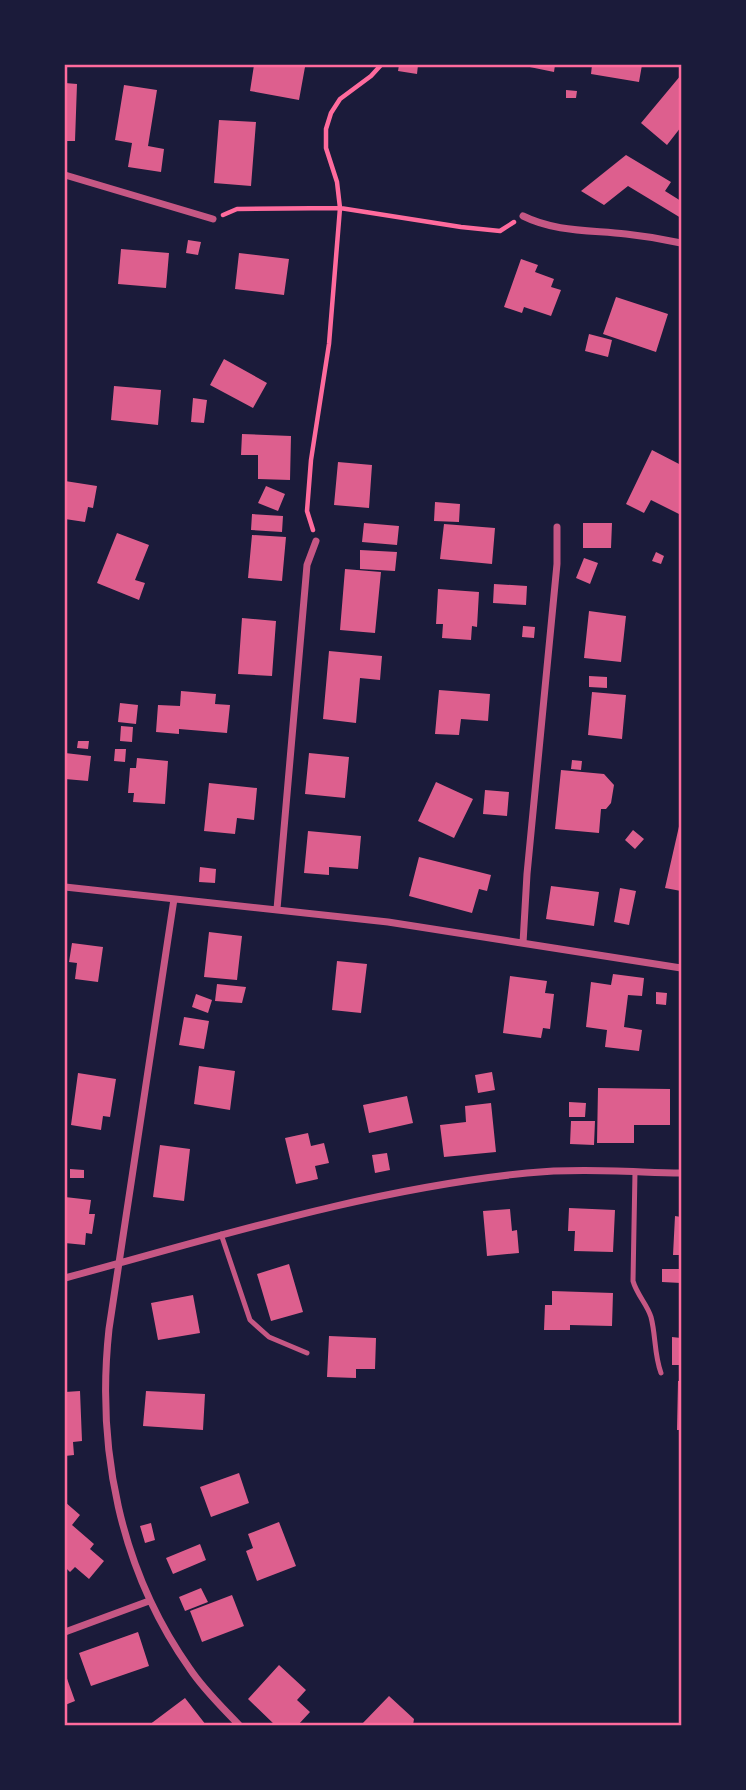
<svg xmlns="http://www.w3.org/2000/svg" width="746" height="1790" viewBox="0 0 746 1790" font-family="Lato,sans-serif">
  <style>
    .building { fill: #dd5f8e }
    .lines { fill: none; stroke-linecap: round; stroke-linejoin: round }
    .path { stroke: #ff6b9d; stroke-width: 4.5 }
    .service { stroke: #c65784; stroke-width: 5 }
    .minor { stroke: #c65784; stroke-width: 7 }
    .neatline { fill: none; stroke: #ff6b9d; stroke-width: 2.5 }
  </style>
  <rect width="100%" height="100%" fill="#1b1b3a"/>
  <path class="building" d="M254 65H288L305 67 299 100 250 91Z
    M399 65H418L417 74 398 71Z
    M520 65H555L554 72Z
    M592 65H642L639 82 591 74Z
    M681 75V127L667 145 641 123Z
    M65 83 77 84 75 141H65Z
    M124 85 157 90 148 146 164 149 161 172 128 167 132 143 115 140Z
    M566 90 577 91 576 98H566Z
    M219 120 256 122 251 186 214 183Z
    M626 155 671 182 665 191 681 201V218L628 186 604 205 581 191Z
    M188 240 201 242 198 255 186 253Z
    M121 249 169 253 166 288 118 284Z
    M239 253 289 259 284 295 235 289Z
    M521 259 538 265 535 272 554 279 551 287 561 290 551 316 524 307 522 313 504 307Z
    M616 297 668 314 656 352 603 334Z
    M589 334 612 340 608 357 585 351Z
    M224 359 267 383 253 408 210 385Z
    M114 386 161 390 158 425 111 420Z
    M193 398 207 400 204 423 191 422Z
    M242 434 291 436 290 480 258 479V455H241Z
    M652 450 681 465 679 482 681 484V515L651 500 644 513 626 504Z
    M338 462 372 465 369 508 334 505Z
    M65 481 97 486 93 508 88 507 85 522 65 519Z
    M266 486 285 494 278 511 258 503Z
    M435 502 460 504 459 522 434 521Z
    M252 514 283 516 282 532 251 530Z
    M364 523 399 526 397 545 362 542Z
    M583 523H612L611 548H583Z
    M444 524 495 528 492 564 440 559Z
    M117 533 149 545 135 580 145 583 139 600 97 583Z
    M252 535 286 537 282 581 248 578Z
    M360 550 397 552 395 571 360 569Z
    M656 552 664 556 661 564 652 561Z
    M584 558 598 563 590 584 576 578Z
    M345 569 381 572 375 633 340 630Z
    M494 584 527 586 526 605 493 603Z
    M438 589 479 592 477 627 472 626 471 640 442 638 443 624H436Z
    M589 611 626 616 621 662 584 658Z
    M242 618 276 621 272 676 238 674Z
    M523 626 535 627 534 638 522 637Z
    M329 651 382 656 380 680 360 678 356 723 323 719Z
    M589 676 607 677V688L589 687Z
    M439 690 490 694 488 721 461 719 459 735 435 734Z
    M181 691 216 694 215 704 230 705 227 733 179 729V734L156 732 158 705 180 706Z
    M592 692 626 695 622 739 588 735Z
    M120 703 138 705 136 724 118 722Z
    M121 726 133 727 132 742 120 741Z
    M78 741H89L88 749 77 748Z
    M115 749H126L125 762 114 761Z
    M65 753 91 756 88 781 65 779Z
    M309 753 349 757 345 798 305 794Z
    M137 758 168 761 165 804 133 802 134 793H128L130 768H136Z
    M572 760 582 761 581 770 571 769Z
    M561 770 604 774 614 785 611 803 606 809H601L599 833 555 829Z
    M436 782 473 799 454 838 418 821Z
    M209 783 257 788 254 820 237 818 235 834 204 831Z
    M485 790 509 792 507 816 483 814Z
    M680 822H681V891L665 888Z
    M633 830 644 839 635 849 625 840Z
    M308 831 361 836 358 869 329 867V875L304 873Z
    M419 857 491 875 487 891 479 889 472 913 409 896Z
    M200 867 216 869 215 883 199 882Z
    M551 886 599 892 594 926 546 919Z
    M620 888 636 891 629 925 614 922Z
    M209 932 242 936 237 980 204 977Z
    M72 943 103 947 98 982 75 979 77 963 69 962Z
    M337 961 367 964 361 1013 332 1010Z
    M613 974 644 978 642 996 628 995 624 1027 642 1030 639 1051 605 1047 607 1030 586 1027 591 982 611 985Z
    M510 976 547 981 545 993 554 994 550 1029 543 1028 541 1038 503 1033Z
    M217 984 246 987 242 1003 215 1001Z
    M656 992 667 993 666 1005 656 1004Z
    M196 994 212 1000 208 1013 192 1007Z
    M184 1017 209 1021 204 1049 179 1045Z
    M199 1066 235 1071 230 1110 194 1104Z
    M492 1072 495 1090 478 1093 475 1075Z
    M78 1073 116 1079 110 1117 103 1116 101 1130 71 1125Z
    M598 1088 670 1089V1125H634V1143H597Z
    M407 1096 413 1123 369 1133 363 1105Z
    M569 1102 586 1103 585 1117H569Z
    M491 1103 496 1152 444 1157 440 1125 466 1122 465 1106Z
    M571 1121H595L594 1145 570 1144Z
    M308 1133 311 1146 324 1143 329 1163 315 1166 318 1179 296 1184 285 1138Z
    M160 1145 190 1149 184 1201 153 1197Z
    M387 1153 390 1170 375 1173 372 1155Z
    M70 1169 84 1170V1178H70Z
    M65 1197 91 1200 89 1214H95L92 1234 86 1233 85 1245 65 1243Z
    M569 1208 615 1210 613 1252 574 1251 575 1231H568Z
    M510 1209 512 1231 517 1230 519 1253 487 1256 483 1211Z
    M675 1216 681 1217V1255H673Z
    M289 1264 303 1312 271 1321 257 1274Z
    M662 1269H681V1283L662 1282Z
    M552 1291 613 1293 612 1326 570 1325V1330H544L545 1305H552Z
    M193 1295 200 1333 158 1340 151 1303Z
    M329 1336 376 1338 375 1369H356V1378L327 1377Z
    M672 1337 681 1338V1365H672Z
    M678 1381H681V1430H677Z
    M80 1391 82 1441 73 1442 74 1455 65 1456V1392Z
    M146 1391 205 1394 203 1430 143 1426Z
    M239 1473 249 1503 211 1517 200 1487Z
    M65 1502 80 1515 72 1525 94 1544 90 1549 104 1561 89 1579 75 1567 70 1572 65 1567Z
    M279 1522 296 1566 257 1581 246 1551 253 1548 248 1534Z
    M151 1523 155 1540 145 1543 140 1526Z
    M200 1544 206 1560 173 1574 166 1558Z
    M201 1588 208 1602 185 1611 179 1597Z
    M232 1595 244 1626 202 1642 190 1611Z
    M138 1632 149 1666 91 1686 79 1653Z
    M279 1665 306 1690 297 1700 310 1712 298 1725H275L248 1699Z
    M65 1673 75 1701 65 1705Z
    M389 1696 414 1719 413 1725H361Z
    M185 1698 206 1725H149Z"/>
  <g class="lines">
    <path class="path" d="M223 215 237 209 340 208 461 227 500 231 514 222
      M313 530 307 511 311 460 329 344 340 208 337 182 326 148V129L331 113 340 99 371 76 381 65"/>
    <path class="service" d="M635 1172 633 1281C637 1295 647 1304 651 1317 656 1336 654 1354 661 1373
      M221 1234 250 1320 269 1337 307 1353"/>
    <path class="minor" d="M65 175 213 219
      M523 216C555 232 591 230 626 234 645 236 663 239 681 243
      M65 887 388 922 681 968
      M174 899 109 1329C96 1449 120 1570 190 1669 204 1690 222 1707 239 1725
      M277 909 307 565 316 541
      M523 943 527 874 557 564V527
      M65 1278C217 1237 369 1189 527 1173 578 1168 630 1172 681 1173
      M65 1632 149 1601"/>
  </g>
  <rect width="746" height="1790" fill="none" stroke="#1b1b3a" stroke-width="133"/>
  <rect x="66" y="66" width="614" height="1658" class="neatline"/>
</svg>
